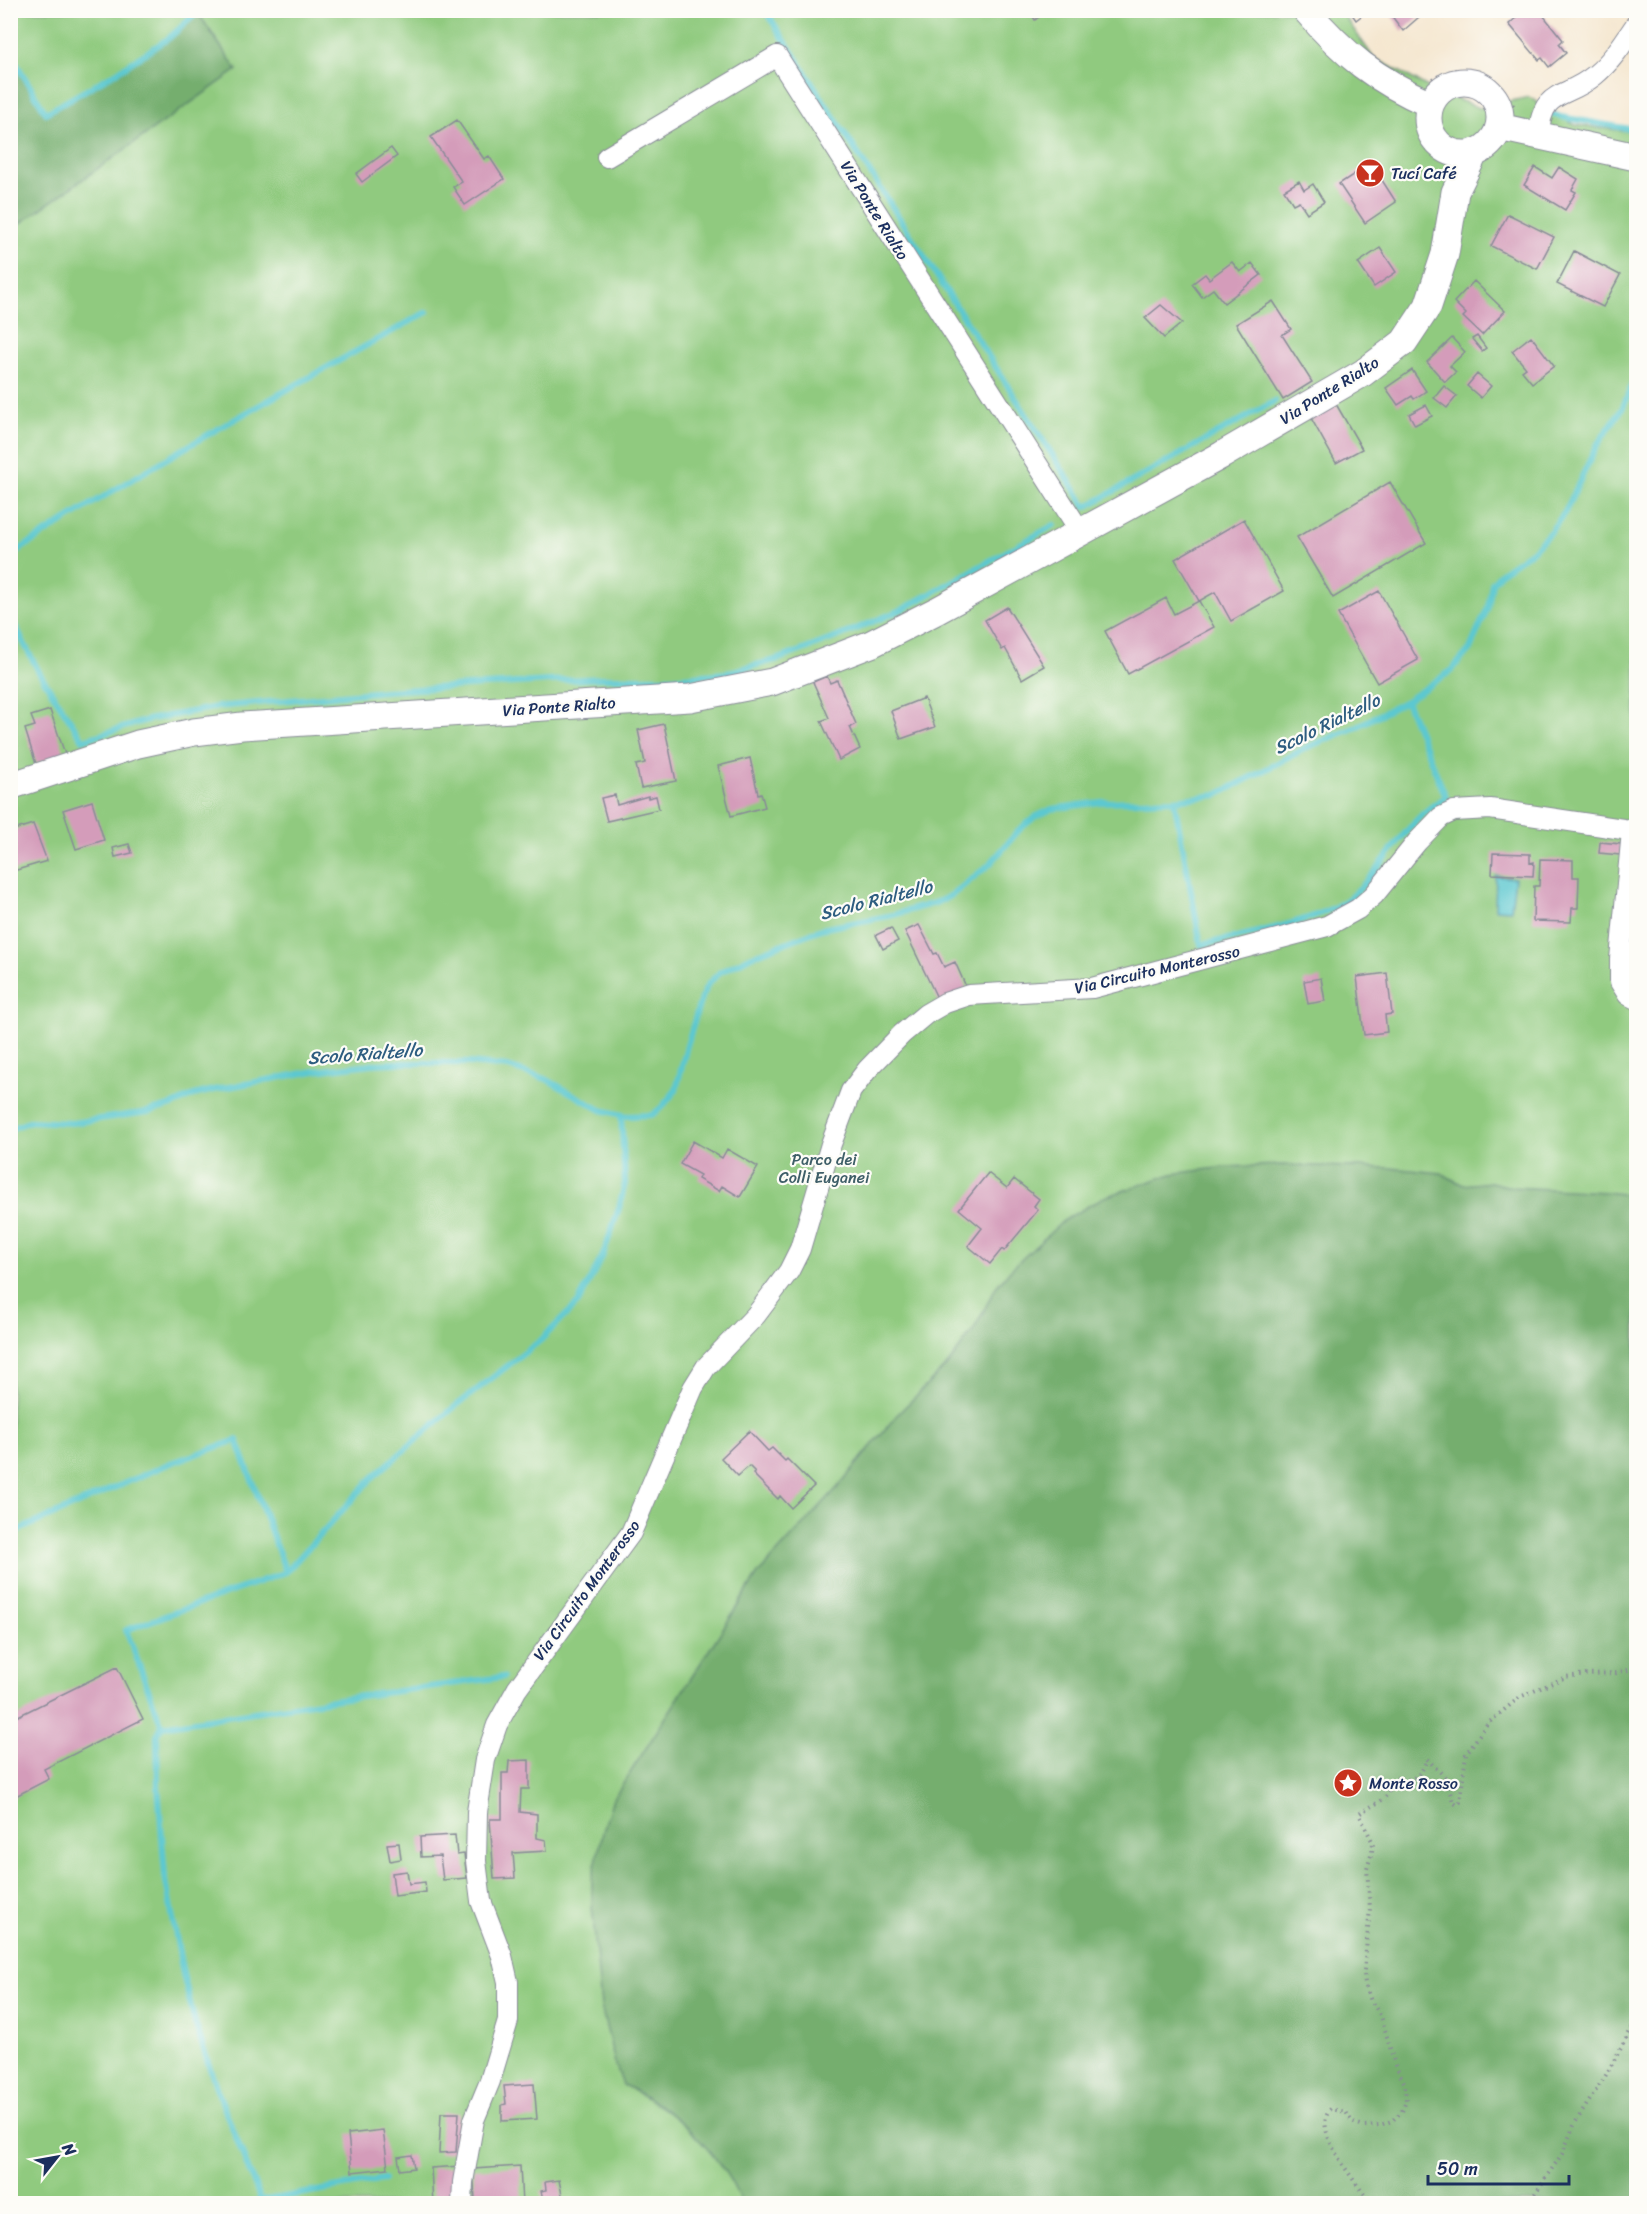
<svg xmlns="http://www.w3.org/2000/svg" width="1647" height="2214" viewBox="0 0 1647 2214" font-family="Sriracha,sans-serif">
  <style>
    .green { fill: #90ca7f; stroke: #567c6e; stroke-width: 1.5 }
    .forest { fill: #74ae6e; stroke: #486e66; stroke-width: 1.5 }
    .water { fill: #5bc8d0; stroke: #3b7c97; stroke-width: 1.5 }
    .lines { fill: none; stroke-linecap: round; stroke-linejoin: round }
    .stream { stroke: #5bc8d0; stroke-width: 6 }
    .building { fill: #d49cba }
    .minor-casing { stroke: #888b97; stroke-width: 22 }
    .secondary-casing { stroke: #888b97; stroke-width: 29 }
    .path { stroke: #888b97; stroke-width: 4; stroke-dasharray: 1.5 4.5; stroke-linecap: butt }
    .minor { stroke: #fff; stroke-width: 20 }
    .secondary { stroke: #fff; stroke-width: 27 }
    .labels { text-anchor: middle; stroke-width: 4.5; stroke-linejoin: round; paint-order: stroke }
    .poi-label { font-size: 16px; fill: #1b2f5e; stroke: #fdfcf7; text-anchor: start }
    .street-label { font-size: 16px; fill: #1b2f5e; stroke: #fdfcf7 }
    .park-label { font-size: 16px; fill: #3e5e68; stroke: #fdfcf7 }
    .water-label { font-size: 18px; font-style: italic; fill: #2e5d80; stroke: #fdfcf7 }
  </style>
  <rect width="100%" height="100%" fill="#fdfcf7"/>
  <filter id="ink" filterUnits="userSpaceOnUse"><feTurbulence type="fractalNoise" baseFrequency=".0167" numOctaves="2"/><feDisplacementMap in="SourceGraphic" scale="12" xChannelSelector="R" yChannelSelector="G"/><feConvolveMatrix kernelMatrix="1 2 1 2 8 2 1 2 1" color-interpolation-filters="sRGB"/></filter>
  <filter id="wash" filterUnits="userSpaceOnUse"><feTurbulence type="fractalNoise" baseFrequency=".008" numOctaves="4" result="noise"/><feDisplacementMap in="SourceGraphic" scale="24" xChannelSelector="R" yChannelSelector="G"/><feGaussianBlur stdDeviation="1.35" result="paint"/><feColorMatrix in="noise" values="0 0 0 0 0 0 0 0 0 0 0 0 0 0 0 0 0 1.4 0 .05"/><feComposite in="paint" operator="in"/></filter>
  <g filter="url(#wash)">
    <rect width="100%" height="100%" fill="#f5e7d0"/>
    <path class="green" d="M11 11H1341L1373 57 1435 91 1480 108 1529 97 1575 125 1636 132V2203L11 2204Z"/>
    <path class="forest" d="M198 13 237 70 11 230V53L47 113C100 82 152 53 198 13Z
      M1281 1165 1390 1168 1441 1173 1463 1185 1491 1182 1511 1187 1606 1192 1636 1196V2203H741C722 2153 671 2107 623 2085L615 2063 601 2006 592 1906V1879L604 1828 612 1801 758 1574 838 1487 896 1416 949 1363 974 1329 996 1287 1011 1269 1064 1220 1102 1198 1172 1174 1225 1167Z"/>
    <path class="water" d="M1496 876 1515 878 1511 910 1495 909Z"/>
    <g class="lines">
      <path class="stream" d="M765 10 1086 507 1275 401
        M10 53 46 113 117 72 169 38 200 10
        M1547 112 1561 117 1636 130
        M10 556C145 467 286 390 427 312
        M10 616 40 674 83 740 147 720 217 707 384 691 601 678H673L726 673 779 659 837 637 903 609 1054 525
        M1174 800 1201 945C1238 936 1321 921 1349 898 1385 869 1404 820 1446 797L1406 701
        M10 1129 31 1121 72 1123 148 1112 173 1105 194 1095 218 1089 315 1071 371 1064 397 1063H469L508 1067 546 1079 601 1110 627 1116 652 1115 662 1107 676 1090 686 1049 701 998 708 984 720 972 752 956 821 929 893 915 938 902 952 895 990 864 1020 829 1035 817 1052 809 1101 802 1174 800 1217 795 1308 747 1354 728 1406 701 1451 671 1470 649 1488 607 1492 583 1502 572 1532 551 1550 532 1565 512 1597 445 1622 409 1636 376
        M10 1534 168 1464 237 1440 286 1572
        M162 1726 339 1699 503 1677
        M384 2179 261 2201 216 2087 195 2023 183 1974 165 1876 158 1786 157 1735 162 1726 126 1630 286 1572 372 1478 452 1409 541 1340 578 1303 603 1255 619 1208 625 1183 621 1115"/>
    </g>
    <g id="blocks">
      <path class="building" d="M1029 10H1049L1035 20Z
        M1349 10H1369L1356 20Z
        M1396 10H1427L1403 31 1391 15Z
        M1525 10H1539L1563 40 1559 44 1566 53 1549 67 1542 58 1539 60 1509 24Z
        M457 120 484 159 489 156 504 179 465 205 453 187 462 182 431 137Z
        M391 148 397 156 362 182 356 174Z
        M1371 163 1396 202 1365 223 1339 184Z
        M1535 167 1552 178 1559 167 1578 179 1572 190 1576 192 1565 210 1524 185Z
        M1299 181 1304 190 1313 184 1324 202 1307 213 1299 201 1293 204 1284 190Z
        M1508 214 1554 237 1537 269 1491 246Z
        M1380 248 1396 272 1374 287 1358 263Z
        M1574 251 1620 275 1603 307 1557 284Z
        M1232 262 1240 272 1252 263 1261 275 1224 303 1213 289 1202 297 1192 284 1205 274 1209 279Z
        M1474 281 1505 311 1482 335 1463 317 1466 314 1454 302Z
        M1273 301 1291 329 1282 335 1312 382 1283 400 1236 324Z
        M1161 305 1182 323 1164 338 1145 318Z
        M1477 336 1486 348 1482 351 1472 339Z
        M1531 336 1554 366 1532 383 1522 371 1526 368 1512 351Z
        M1452 338 1465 352 1450 366 1456 372 1445 382 1427 362Z
        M1412 370 1426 391 1414 399 1412 396 1398 405 1386 388Z
        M1477 374 1491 386 1481 398 1467 386Z
        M1444 386 1457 396 1447 408 1434 398Z
        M1336 404 1362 449 1336 463 1311 418Z
        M1426 405 1432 416 1415 425 1409 414Z
        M1390 482 1426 543 1333 598 1297 537Z
        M1244 519 1284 591 1231 621 1215 592 1199 601 1214 627 1128 674 1105 631 1166 598 1174 614 1199 601 1175 559Z
        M1379 591 1418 660 1377 683 1338 614Z
        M1007 607 1044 666 1022 679 1005 648 1002 650 985 620Z
        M827 676 830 683 837 680 856 724 850 727 860 749 839 760 821 721 829 718 813 682Z
        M924 698 935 727 901 739 891 711Z
        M50 710 65 754 36 764 25 729 35 726 31 716Z
        M664 724 676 781 641 788 636 765 645 763 638 730Z
        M750 758 758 794 761 793 765 807 731 816 718 766Z
        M615 795 617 805 648 796V798L656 796 659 809 607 821 601 798Z
        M92 801 104 840 76 849 63 810Z
        M33 824 47 861 10 872V831Z
        M1600 842 1621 844 1620 855 1599 853Z
        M129 844 132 853 115 857 113 848Z
        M1493 853 1530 854V863L1534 862 1533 876 1492 874Z
        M1540 859 1573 860V877H1579L1578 908H1572L1571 922 1533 921 1534 886H1539Z
        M919 925 934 954 937 953 944 967 955 962 967 989 939 1002 905 931Z
        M891 928 898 941 883 949 876 935Z
        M1387 973 1392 1014 1385 1015 1387 1032 1364 1035 1357 977Z
        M1321 978 1325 1001 1308 1004 1304 981Z
        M693 1141 722 1158 727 1149 758 1167 740 1197 722 1186 719 1191 698 1179 700 1175 680 1164Z
        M988 1173 1007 1188 1014 1179 1039 1199 1034 1206 1038 1210 1004 1251 1002 1249 990 1264 968 1246 982 1228 959 1209Z
        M749 1431 768 1451 772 1448 785 1461 787 1459 814 1486 791 1508 780 1496 778 1499 753 1474 755 1472 749 1466 738 1476 721 1458Z
        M117 1667 143 1719 44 1769 49 1779 10 1799V1720Z
        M529 1760V1789H521L520 1812 537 1814V1838L546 1840 547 1851 513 1853 515 1878 494 1879 490 1819H502V1773H508L509 1761Z
        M455 1835 457 1855 464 1854 467 1878 443 1880 440 1856 421 1857 420 1837Z
        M399 1843 401 1859 390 1861 387 1844Z
        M407 1871 409 1884 425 1882 426 1892 395 1896 392 1873Z
        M534 2084 537 2119 502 2121V2105L506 2104 504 2086Z
        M441 2113H459L456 2152 439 2153Z
        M383 2130 388 2168 352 2172 348 2134Z
        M412 2155 414 2168 400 2170 398 2157Z
        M460 2166 458 2204H433L431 2168Z
        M520 2166 522 2204H490L489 2199 475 2200 473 2169Z
        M559 2180 564 2204H544L541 2191 546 2190 545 2182Z"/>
    </g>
  </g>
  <g filter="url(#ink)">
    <use href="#blocks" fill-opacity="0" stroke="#888b97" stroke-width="1.5"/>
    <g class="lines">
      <g class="minor-casing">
        <path id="minor" d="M1538 136C1543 86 1564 101 1595 75 1612 61 1624 42 1636 24
          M607 157 777 56 1080 531
          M1632 831 1620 959V982L1628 995 1636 999
          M462 2204 463 2182 474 2120 490 2081 508 2021V1982L502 1956 481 1901 476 1861 477 1812 485 1760 497 1725 517 1689 631 1533 693 1388 706 1367 756 1315 789 1271 800 1249 831 1144 851 1091 867 1070 902 1034 926 1014 945 1003 969 995 1092 988 1327 926 1358 909 1374 895 1417 842 1441 817 1454 811 1490 809 1636 831"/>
      </g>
      <g class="secondary-casing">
        <path id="secondary" d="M1306 10C1344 55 1376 80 1430 104
          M1428 118a36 36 0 1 1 72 0a36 36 0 1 1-72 0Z
          M1499 127 1636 157
          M10 786 138 744 194 732 242 726 690 698 772 682 871 644 938 610 1222 455 1363 373 1404 342 1428 306 1445 254 1455 192 1475 152"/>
      </g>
      <path class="path" d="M1432 79 1454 70 1481 73 1499 86 1515 108
        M1371 2204C1358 2184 1309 2129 1331 2109L1346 2112 1352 2122 1364 2126 1380 2125 1392 2121 1402 2111 1406 2101 1405 2084 1395 2065 1381 2016 1371 2001 1365 1984 1364 1971 1370 1908 1367 1869 1372 1852 1373 1843 1359 1814C1380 1799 1386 1805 1394 1777 1413 1784 1421 1776 1427 1759L1446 1778 1453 1802 1457 1805 1460 1802 1466 1754 1487 1724 1520 1697 1566 1677 1586 1674 1616 1673 1636 1668
        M1528 2204 1562 2154 1575 2123 1606 2075 1636 2021"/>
      <use href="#minor" class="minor"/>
      <use href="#secondary" class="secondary"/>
    </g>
  </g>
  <defs>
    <g id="bar-disc" transform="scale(1.5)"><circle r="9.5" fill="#c8321e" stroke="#fdfcf7"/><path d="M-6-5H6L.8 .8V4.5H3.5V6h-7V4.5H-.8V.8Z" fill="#fff"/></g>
    <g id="sight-disc" transform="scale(1.5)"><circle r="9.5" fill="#c8321e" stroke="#fdfcf7"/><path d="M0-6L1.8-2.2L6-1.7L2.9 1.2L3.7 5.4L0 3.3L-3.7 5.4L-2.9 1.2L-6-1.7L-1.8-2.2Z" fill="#fff"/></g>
  </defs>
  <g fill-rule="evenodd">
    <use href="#bar-disc" x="1370" y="173"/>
    <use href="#sight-disc" x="1348" y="1783"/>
  </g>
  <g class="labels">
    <g class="poi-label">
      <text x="1391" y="179">Tucí Café</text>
      <text x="1369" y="1789">Monte Rosso</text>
    </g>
    <g class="street-label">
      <text transform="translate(875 210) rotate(58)" y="6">Via Ponte Rialto</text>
      <text transform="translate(1329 390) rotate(-32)" y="6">Via Ponte Rialto</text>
      <text transform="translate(559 706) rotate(-4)" y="6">Via Ponte Rialto</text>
      <text transform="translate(1157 969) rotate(-13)" y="6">Via Circuito Monterosso</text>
      <text transform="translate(586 1590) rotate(-54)" y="6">Via Circuito Monterosso</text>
    </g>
    <g class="park-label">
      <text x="824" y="1165">Parco dei<tspan x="824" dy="18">Colli Euganei</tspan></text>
    </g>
    <g class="water-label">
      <text transform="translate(1327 724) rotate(-26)" y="6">Scolo Rialtello</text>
      <text transform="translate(876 900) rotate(-14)" y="6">Scolo Rialtello</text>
      <text transform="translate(365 1054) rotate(-4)" y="6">Scolo Rialtello</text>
    </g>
  </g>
  <rect width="1647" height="2214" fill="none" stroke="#fdfcf7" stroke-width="36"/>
  <g transform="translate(57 2157) rotate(59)" stroke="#fdfcf7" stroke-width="4.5" paint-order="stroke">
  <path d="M0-4.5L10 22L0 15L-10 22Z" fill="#1b2f5e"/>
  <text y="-9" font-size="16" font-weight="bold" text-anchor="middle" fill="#1b2f5e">N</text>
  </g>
  <path d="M1428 2175v9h141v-9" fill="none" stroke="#1b2f5e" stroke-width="3"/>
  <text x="1437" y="2175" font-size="18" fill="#1b2f5e" stroke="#fdfcf7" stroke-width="4.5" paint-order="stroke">50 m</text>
</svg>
